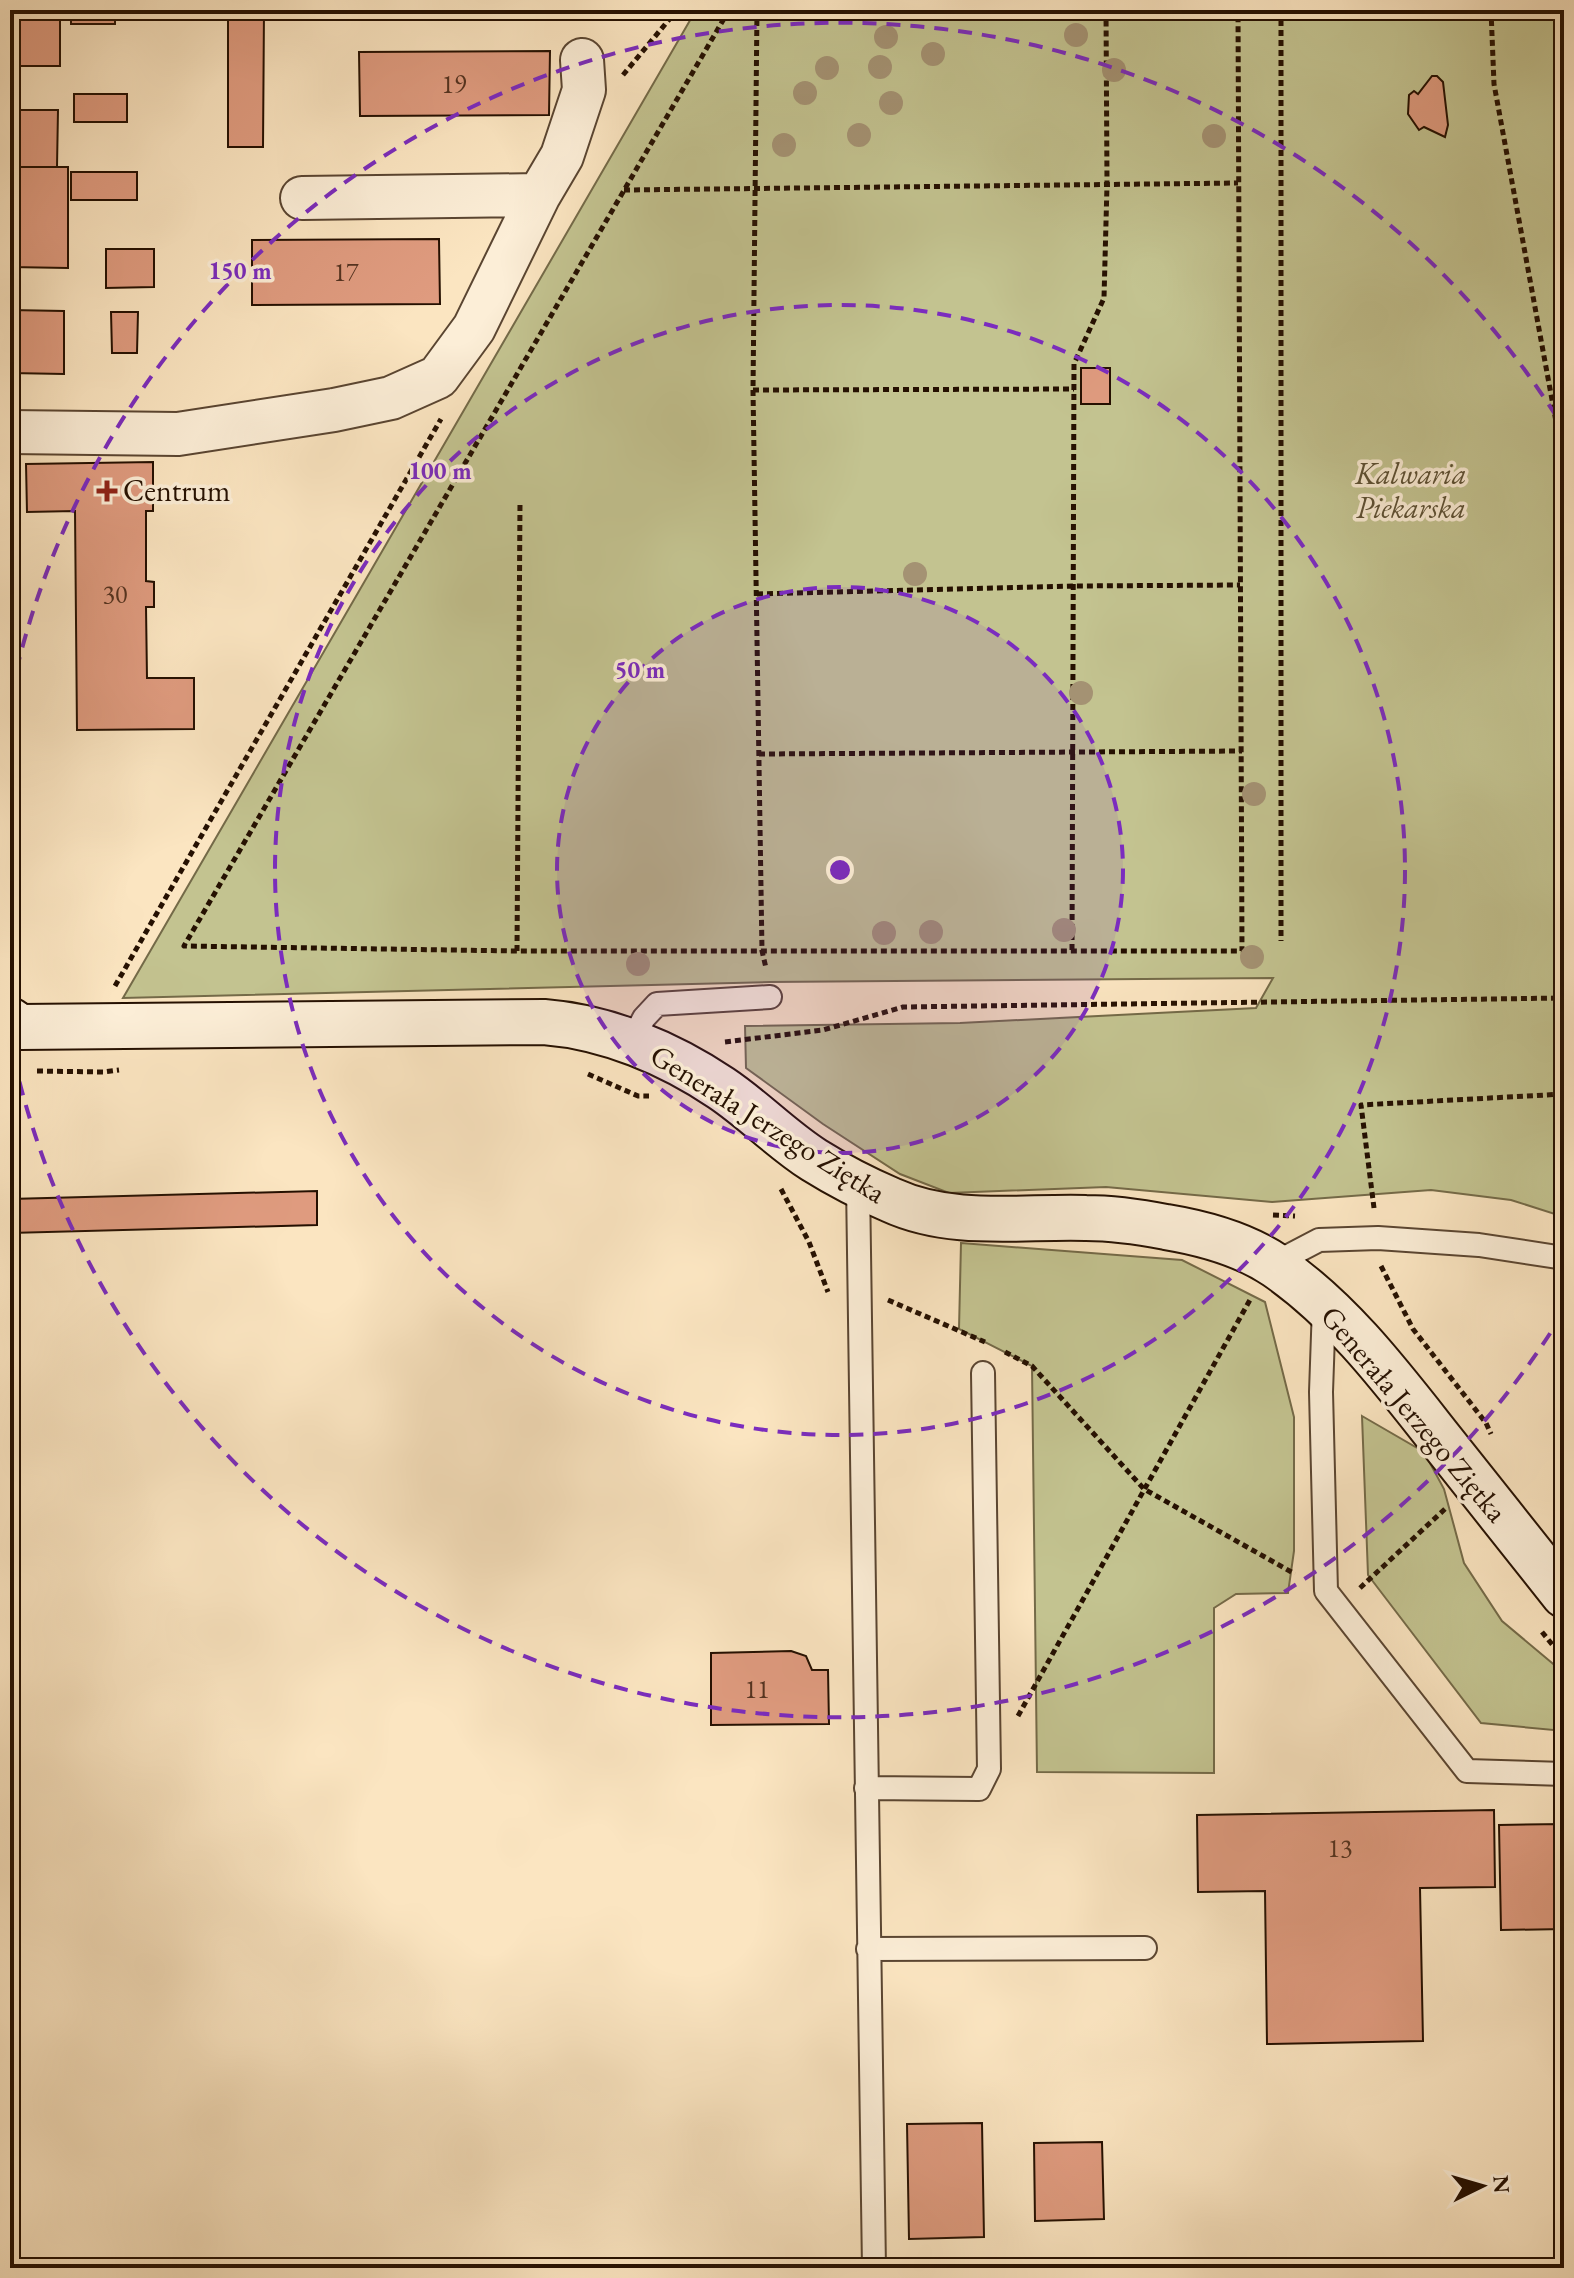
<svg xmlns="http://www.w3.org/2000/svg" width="1574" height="2278" viewBox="0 0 1574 2278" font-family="'EB Garamond',serif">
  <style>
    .green { fill: #c3c390; stroke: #746a48; stroke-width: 2 }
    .building { fill: #df9b7f; stroke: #251001; stroke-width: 2 }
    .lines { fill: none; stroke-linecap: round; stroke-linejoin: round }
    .lane-casing { stroke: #5a4531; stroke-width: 26 }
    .street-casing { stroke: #5a4531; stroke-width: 46 }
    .secondary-casing { stroke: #251001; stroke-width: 48 }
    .path { stroke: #251001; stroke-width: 5; stroke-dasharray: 6 4; stroke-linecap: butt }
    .lane { stroke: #fceed7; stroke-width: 22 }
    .street { stroke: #fceed7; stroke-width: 42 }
    .secondary { stroke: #fceed7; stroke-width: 44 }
    .tree { fill: #a49273 }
    .ring { fill: none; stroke: #7b2cbf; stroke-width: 4; stroke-dasharray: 14 10 }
    .poi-dot { fill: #8f2418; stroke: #fceed7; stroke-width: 3 }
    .labels { text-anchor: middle; stroke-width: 7; stroke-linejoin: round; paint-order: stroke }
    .number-label { font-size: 26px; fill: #543320 }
    .park-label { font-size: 30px; font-style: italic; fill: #5c4f33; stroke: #fceed7 }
    .poi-label { font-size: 30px; fill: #251001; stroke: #fceed7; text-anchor: start }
    .street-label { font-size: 30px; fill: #251001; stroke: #fceed7 }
    .centre { fill: #7b2cbf; stroke: #fceed7; stroke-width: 4 }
    .ring-label { font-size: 24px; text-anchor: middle; font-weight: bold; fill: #7b2cbf; stroke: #fceed7; stroke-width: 7; stroke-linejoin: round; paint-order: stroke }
  </style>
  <rect width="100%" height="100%" fill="#fbe5c1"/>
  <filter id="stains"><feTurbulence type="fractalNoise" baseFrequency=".0025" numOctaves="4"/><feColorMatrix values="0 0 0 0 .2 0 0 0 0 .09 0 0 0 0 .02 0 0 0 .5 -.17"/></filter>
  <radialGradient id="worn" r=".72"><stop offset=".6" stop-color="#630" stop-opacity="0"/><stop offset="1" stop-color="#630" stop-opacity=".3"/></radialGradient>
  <path class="green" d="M696 10H1564V1217L1511 1200 1431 1190 1272 1202 1106 1187 949 1193 900 1174 823 1124 746 1068 745 1026 960 1023 1256 1008 1273 978 770 982 123 998Z
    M961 1243 1182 1260 1265 1302 1294 1417V1551L1288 1593 1236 1594 1214 1608V1773L1037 1772 1032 1366 959 1329Z
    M1362 1416 1424 1452 1444 1489 1464 1563 1502 1621 1564 1673V1731L1481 1723 1368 1575Z"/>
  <path class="building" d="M10 10H60V66H10Z
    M71 10H115V24H71Z
    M228 10H264L263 147H228Z
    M550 51 549 115 360 116 359 52Z
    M1432 76H1437L1443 82 1448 125 1445 137 1424 127 1419 130 1408 114 1409 95 1414 91 1418 94Z
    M74 94H127V122H74Z
    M10 110H58L57 167H10Z
    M10 167H68V268L10 267Z
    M71 172H137V200H71Z
    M439 239 440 304 252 305V240Z
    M106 249H154V287L106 288Z
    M10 310 64 311V374L10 373Z
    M111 312H138L137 353H112Z
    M1081 368H1110V404H1081Z
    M153 462V511H146V581L154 582V607H146L147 678H194V729L77 730 75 511 27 512 26 464Z
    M317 1191V1225L10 1233V1199Z
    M791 1651 806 1656 812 1670H828L829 1724 711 1725V1653Z
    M1494 1810 1495 1887 1420 1888 1423 2041 1267 2044 1265 1891 1198 1892 1197 1815Z
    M1564 1824V1929L1501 1930 1499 1825Z
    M982 2123 984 2237 909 2239 907 2124Z
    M1102 2142 1104 2219 1035 2221 1034 2143Z"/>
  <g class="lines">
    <g class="lane-casing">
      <path id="lane" d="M632 1041 644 1018 657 1004 770 997
        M858 1184 874 2268
        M1273 1264 1319 1240 1378 1238 1479 1245 1564 1258
        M1324 1306 1321 1392 1326 1591 1467 1771 1564 1774
        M866 1788 979 1789 989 1769 983 1373
        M868 1949 1145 1948"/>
    </g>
    <g class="street-casing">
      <path id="street" d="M302 198 539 195
        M10 432 178 434 334 410 391 398 438 377 474 328 539 195 562 156 584 90 582 60"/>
    </g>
    <g class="secondary-casing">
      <path id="secondary" d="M10 1020 20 1027 544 1022C607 1027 669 1053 721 1088 754 1110 781 1139 814 1160 838 1175 865 1189 891 1200 952 1228 1021 1216 1086 1218 1112 1218 1140 1222 1166 1227 1202 1233 1245 1245 1276 1266 1340 1310 1389 1374 1437 1435 1479 1488 1522 1542 1564 1595"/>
    </g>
    <path class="path" d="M729 10 184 946 517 951H1242L1238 10
      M757 10 753 390 762 951 766 968
      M1281 10V941
      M1491 10 1494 84 1557 427 1564 444
      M623 75 677 10
      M624 190 1238 183
      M753 390 1074 389
      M757 594 1073 586 1240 585
      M759 754 1242 751
      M1072 950 1074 364 1104 298 1107 185 1106 10
      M517 951 520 503
      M115 986 441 419
      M725 1042 823 1030 903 1007 1564 998
      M37 1071 103 1072 119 1070
      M588 1074 638 1096H649
      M781 1189 809 1242 828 1292
      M1374 1208 1361 1105 1564 1094
      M1273 1215 1295 1216
      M1381 1266 1413 1329 1486 1423 1491 1434
      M888 1300 985 1342
      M1005 1352 1032 1366 1144 1489 1295 1574
      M1360 1588 1446 1508
      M1542 1632 1564 1659
      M1018 1716 1251 1298"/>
    <use href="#lane" class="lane"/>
    <use href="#street" class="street"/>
    <use href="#secondary" class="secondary"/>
  </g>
  <g class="tree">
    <circle cx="1076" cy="35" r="12"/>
    <circle cx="886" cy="37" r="12"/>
    <circle cx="933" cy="54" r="12"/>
    <circle cx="880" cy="67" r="12"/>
    <circle cx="827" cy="68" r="12"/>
    <circle cx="1114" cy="70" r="12"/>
    <circle cx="805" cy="93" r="12"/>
    <circle cx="891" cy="103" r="12"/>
    <circle cx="859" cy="135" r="12"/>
    <circle cx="1214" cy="136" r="12"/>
    <circle cx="784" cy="145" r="12"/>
    <circle cx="915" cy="574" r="12"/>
    <circle cx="1081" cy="693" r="12"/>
    <circle cx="1254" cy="794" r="12"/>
    <circle cx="1064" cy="930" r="12"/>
    <circle cx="931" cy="932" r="12"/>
    <circle cx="884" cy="933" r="12"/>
    <circle cx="1252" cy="957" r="12"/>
    <circle cx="638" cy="964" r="12"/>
  </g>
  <circle cx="840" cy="870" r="283" fill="#7b2cbf" fill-opacity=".12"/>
  <g class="ring">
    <circle cx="840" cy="870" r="283"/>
    <circle cx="840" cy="870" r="565"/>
    <path d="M1563 1313A848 848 0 0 1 11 1046M11 694A848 848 0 0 1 1563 427"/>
  </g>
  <path class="poi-dot" d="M103 479h8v8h8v8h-8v8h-8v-8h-8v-8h8z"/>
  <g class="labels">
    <g class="number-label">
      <text x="454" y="93">19</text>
      <text x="346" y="281">17</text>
      <text x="115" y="603">30</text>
      <text x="757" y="1698">11</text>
      <text x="1340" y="1857">13</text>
    </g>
    <g class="park-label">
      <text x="1411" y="484">Kalwaria<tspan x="1411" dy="34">Piekarska</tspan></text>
    </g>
    <g class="poi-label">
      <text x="123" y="501">Centrum</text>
    </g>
    <g class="street-label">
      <text transform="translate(768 1124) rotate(32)" y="10">Generała Jerzego Ziętka</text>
      <text transform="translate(1414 1414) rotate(50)" y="10">Generała Jerzego Ziętka</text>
    </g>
  </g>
  <circle cx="840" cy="870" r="12" class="centre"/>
  <g class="ring-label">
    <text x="240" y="279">150 m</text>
    <text x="440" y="479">100 m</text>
    <text x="640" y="678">50 m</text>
  </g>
  <rect width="1574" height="2278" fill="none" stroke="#fbe5c1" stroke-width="40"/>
  <rect x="12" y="12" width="1550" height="2254" fill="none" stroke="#251001" stroke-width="4"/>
  <rect x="20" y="20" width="1534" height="2238" fill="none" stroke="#251001" stroke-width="2"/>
  <g transform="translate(1482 2186) rotate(85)" stroke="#fceed7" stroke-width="6" paint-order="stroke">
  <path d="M0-6L14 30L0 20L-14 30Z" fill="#251001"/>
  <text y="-12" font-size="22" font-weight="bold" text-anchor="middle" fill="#251001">N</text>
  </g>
  <rect width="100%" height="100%" filter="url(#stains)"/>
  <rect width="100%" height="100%" fill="url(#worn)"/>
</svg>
